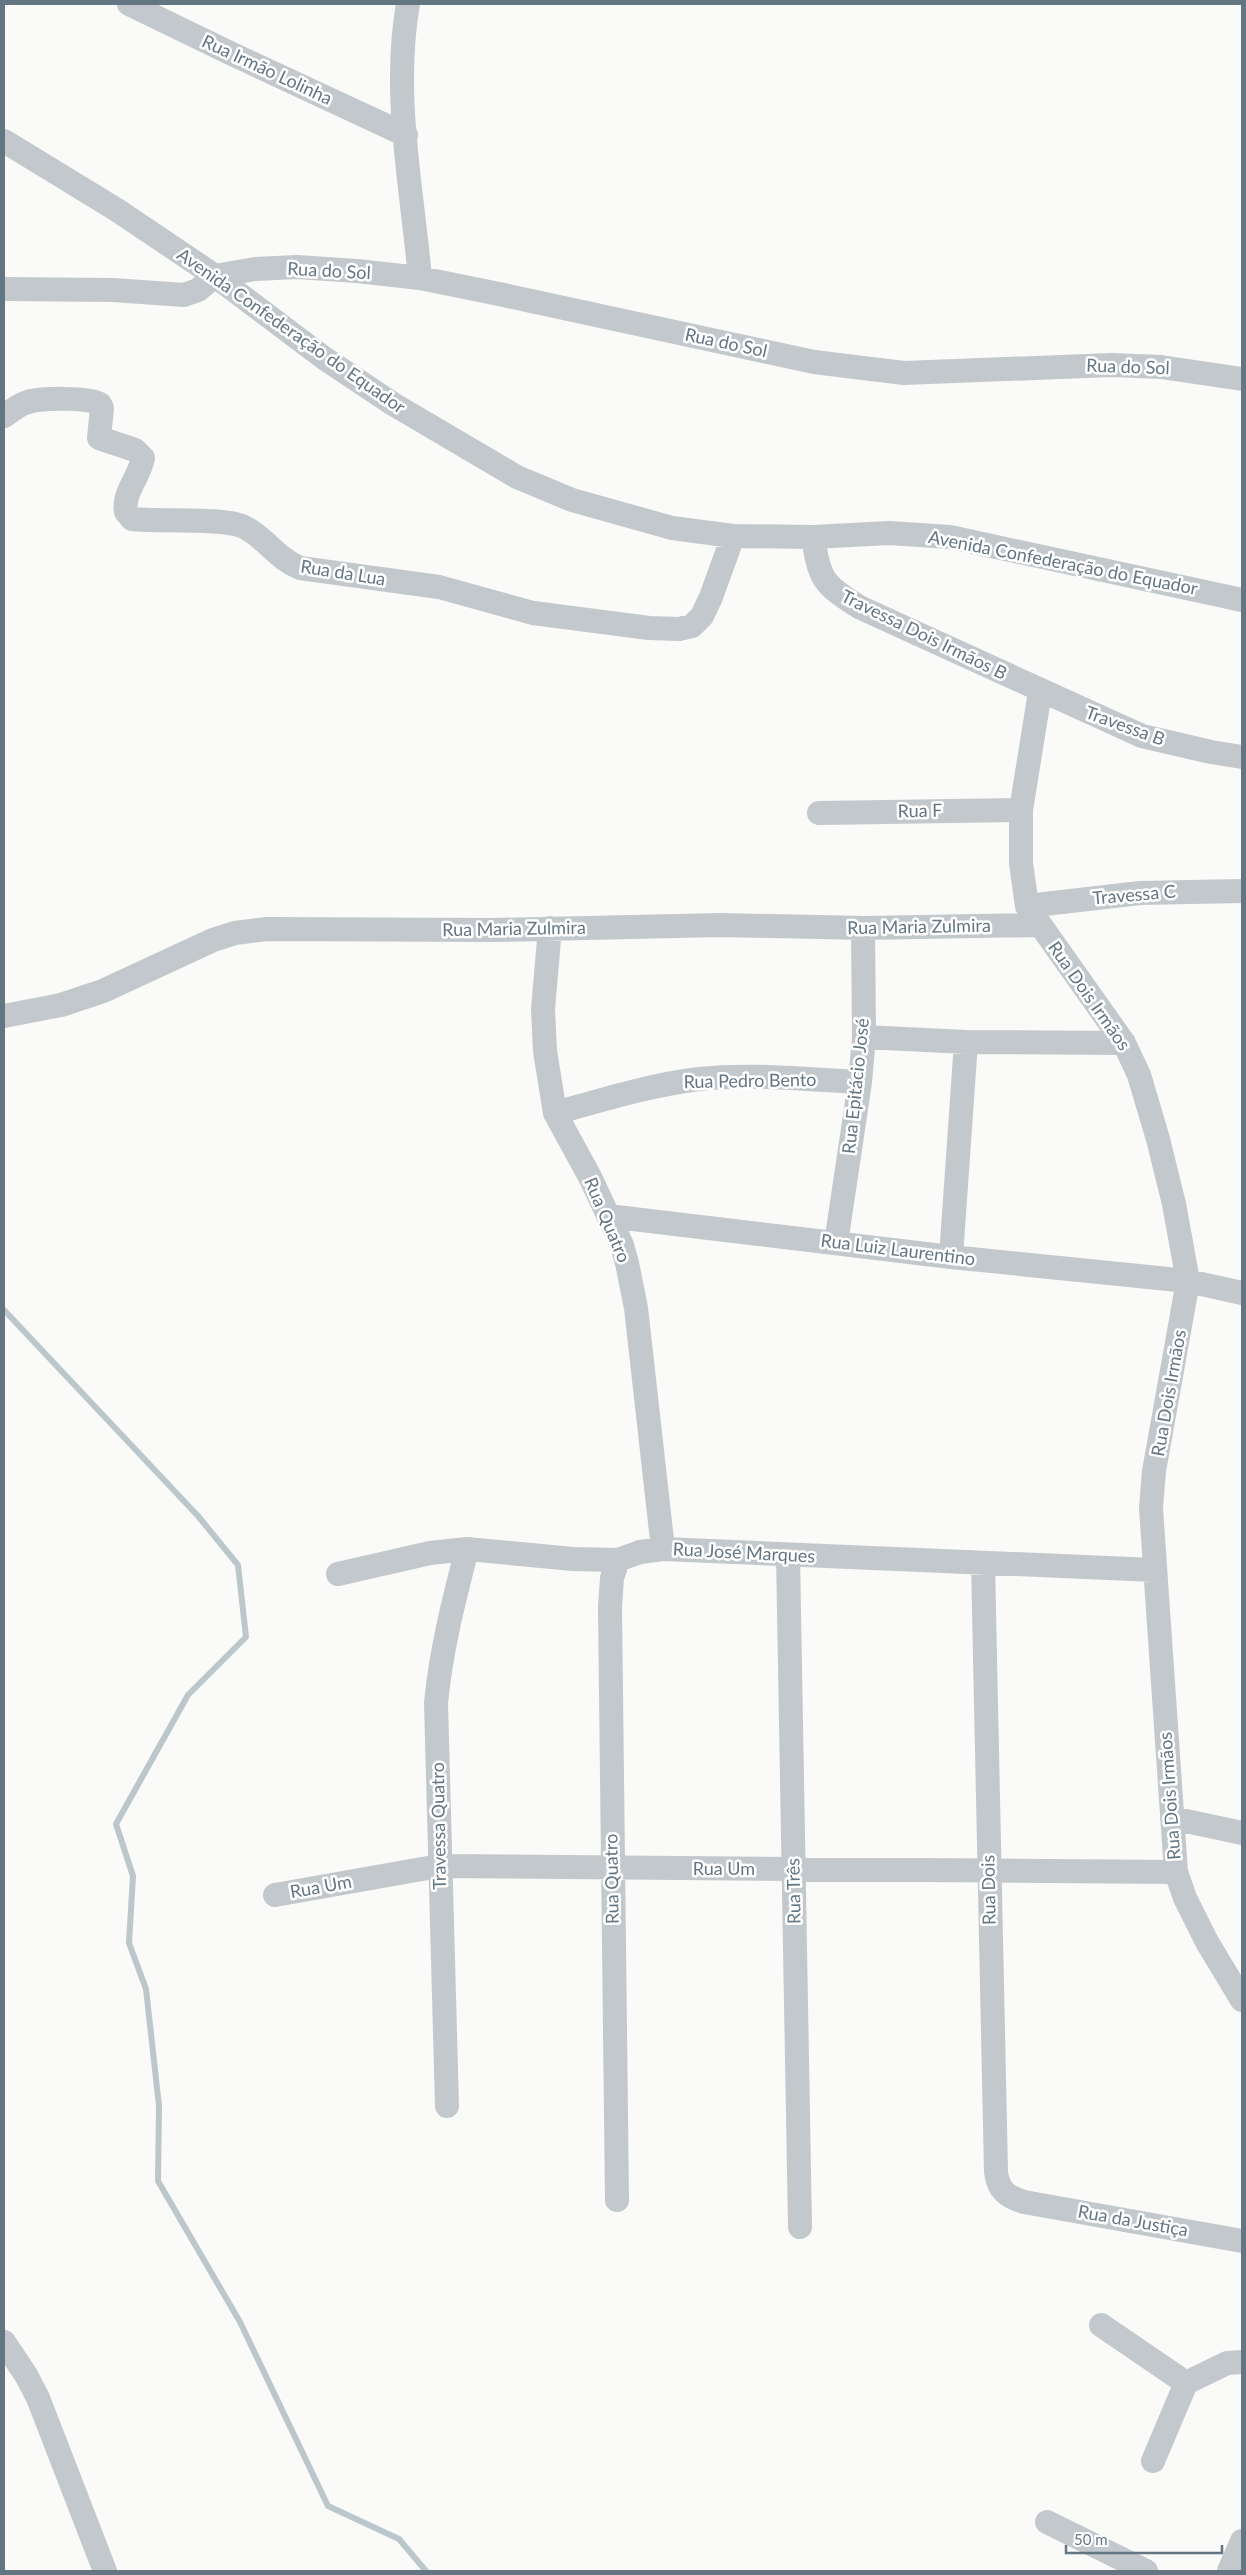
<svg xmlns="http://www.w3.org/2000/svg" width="1246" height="2575" viewBox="0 0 1246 2575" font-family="Lato,sans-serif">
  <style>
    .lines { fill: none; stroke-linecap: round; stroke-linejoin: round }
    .stream { stroke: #bbc7cb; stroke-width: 6 }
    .minor { stroke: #c3c8cc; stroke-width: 24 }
    .labels { text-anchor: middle; stroke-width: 5; stroke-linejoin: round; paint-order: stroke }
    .street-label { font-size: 18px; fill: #657683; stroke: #fff }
  </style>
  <rect width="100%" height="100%" fill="#fafaf8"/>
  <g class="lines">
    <path class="stream" d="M4 1310 198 1516 238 1565 246 1637 188 1695 116 1824 133 1876 129 1943 146 1989 159 2106 158 2181 240 2322 328 2506 399 2539 426 2571"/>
    <path class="minor" d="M129 4 230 53 406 135
      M408 4C392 94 412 188 420 278
      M4 141 117 210 215 276 324 358 393 404 517 477 572 500 672 528 733 536 813 537 889 533 950 537 1242 600
      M4 289 113 290 184 295 198 290 215 276 255 269 297 267 357 271 420 278 499 294 814 362 904 373 1112 365 1161 367 1242 379
      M4 416C12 411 19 404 28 402 40 398 90 397 100 404L102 408 99 438 135 450 143 458C140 476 122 494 126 512L132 519C158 522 225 517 244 527 265 537 276 558 300 568L439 587 533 613 649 628 679 629 692 626 702 616 711 597 733 536
      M813 537C820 580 822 583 859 607L1142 736 1211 752 1242 757
      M1040 692 1021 810V863L1027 906 1124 1043 1139 1075 1158 1139 1174 1204 1188 1281 1154 1471 1151 1508 1176 1872 1185 1898 1207 1942 1242 2000
      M819 813 1021 810
      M1027 906 1140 893 1242 891
      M550 928 543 1009 545 1051 555 1113 590 1177 622 1245 627 1263 636 1308 663 1549
      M4 1016 61 1005 103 991 213 940 235 933 267 929 493 930 721 925 863 928 1040 925
      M864 1037 966 1042 1124 1043
      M555 1113C602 1100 650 1085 699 1079 752 1073 807 1080 860 1082
      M608 1216 951 1257 1188 1281 1242 1293
      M836 1243 860 1082 864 1037 863 928
      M951 1257 966 1042
      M788 1555 800 2227
      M983 1563 996 2172C998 2190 1007 2197 1024 2202L1242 2241
      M338 1574 430 1553 467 1549 573 1559 618 1560 640 1552 663 1549 1154 1570
      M1172 1818 1242 1833
      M275 1895 439 1866 1176 1872
      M447 2106 436 1703C441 1650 454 1600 467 1549
      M617 2200 610 1607 612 1578 618 1560
      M1101 2325 1186 2383
      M4 2342 26 2375 38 2398 105 2571
      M1153 2461 1186 2383 1227 2363 1242 2362
      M1047 2522 1146 2571
      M1229 2571 1242 2541"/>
  </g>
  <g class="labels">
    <g class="street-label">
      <text transform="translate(267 70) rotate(25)" y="6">Rua Irmão Lolinha</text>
      <text transform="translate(329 271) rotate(3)" y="6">Rua do Sol</text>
      <text transform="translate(291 331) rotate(35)" y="6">Avenida Confederação do Equador</text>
      <text transform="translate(726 343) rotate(12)" y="6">Rua do Sol</text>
      <text transform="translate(1128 367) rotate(2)" y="6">Rua do Sol</text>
      <text transform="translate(1063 563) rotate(11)" y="6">Avenida Confederação do Equador</text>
      <text transform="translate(343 573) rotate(9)" y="6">Rua da Lua</text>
      <text transform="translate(924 635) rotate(26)" y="6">Travessa Dois Irmãos B</text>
      <text transform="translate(1125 726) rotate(20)" y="6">Travessa B</text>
      <text transform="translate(920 811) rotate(-1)" y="6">Rua F</text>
      <text transform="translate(1134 895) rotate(-5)" y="6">Travessa C</text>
      <text transform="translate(919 927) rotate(-1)" y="6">Rua Maria Zulmira</text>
      <text transform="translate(514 929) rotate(-1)" y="6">Rua Maria Zulmira</text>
      <text transform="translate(1089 996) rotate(55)" y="6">Rua Dois Irmãos</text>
      <text transform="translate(750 1081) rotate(-1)" y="6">Rua Pedro Bento</text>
      <text transform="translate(856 1086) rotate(-84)" y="6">Rua Epitácio José</text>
      <text transform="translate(607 1220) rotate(67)" y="6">Rua Quatro</text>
      <text transform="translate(898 1250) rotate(7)" y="6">Rua Luiz Laurentino</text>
      <text transform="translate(1169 1393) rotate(-80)" y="6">Rua Dois Irmãos</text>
      <text transform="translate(744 1553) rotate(3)" y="6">Rua José Marques</text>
      <text transform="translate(1170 1796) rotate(-94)" y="6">Rua Dois Irmãos</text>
      <text transform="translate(439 1826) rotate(-91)" y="6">Travessa Quatro</text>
      <text x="724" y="1875">Rua Um</text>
      <text transform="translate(612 1879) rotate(-91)" y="6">Rua Quatro</text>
      <text transform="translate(321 1887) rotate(-10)" y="6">Rua Um</text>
      <text transform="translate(989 1890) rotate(-91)" y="6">Rua Dois</text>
      <text transform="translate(794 1891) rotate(-91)" y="6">Rua Três</text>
      <text transform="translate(1133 2221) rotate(10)" y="6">Rua da Justiça</text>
    </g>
  </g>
  <rect width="1246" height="2575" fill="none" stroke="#657683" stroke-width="10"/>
  <path d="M1066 2545v8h156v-8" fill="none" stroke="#657683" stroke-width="2.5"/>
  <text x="1074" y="2545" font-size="15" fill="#657683" stroke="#ffffff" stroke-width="4" paint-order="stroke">50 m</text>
</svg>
